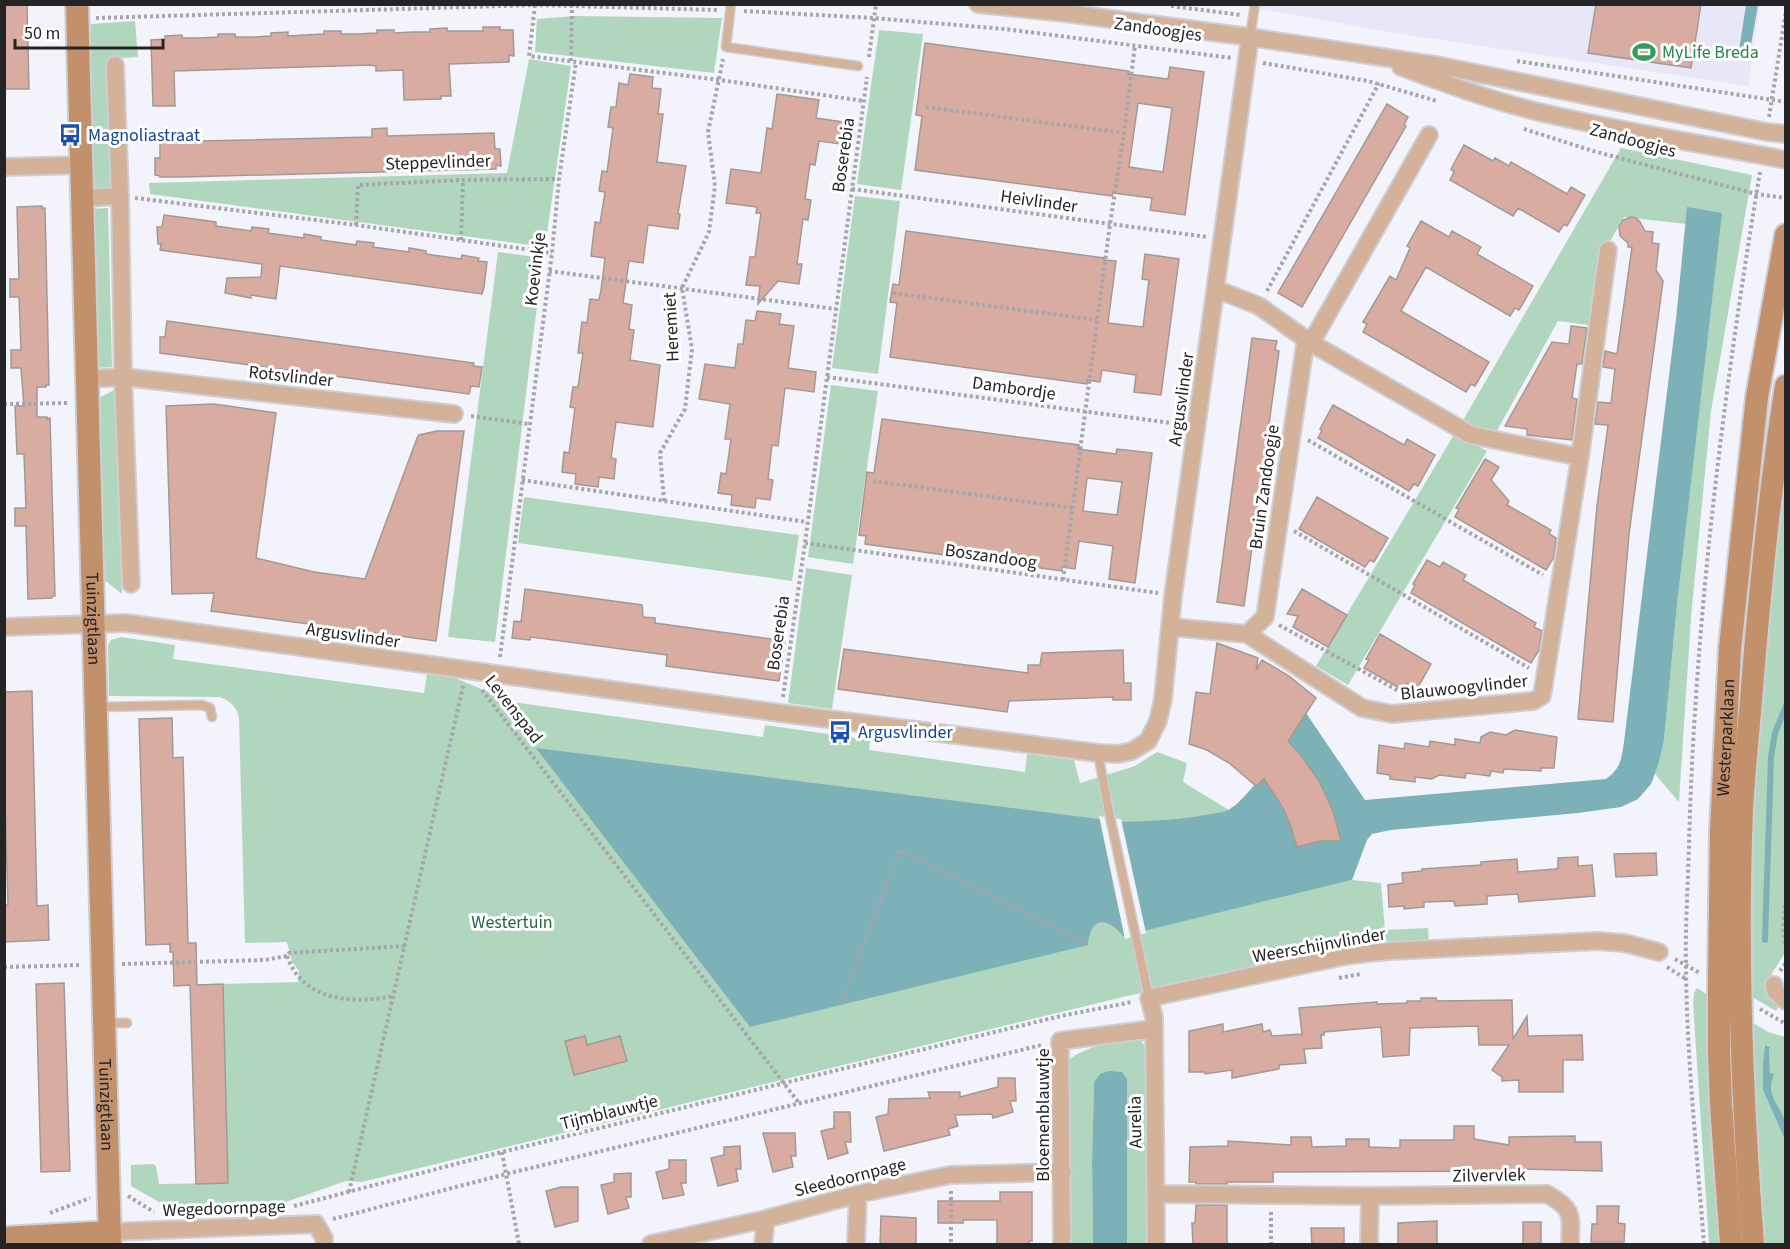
<svg xmlns="http://www.w3.org/2000/svg" width="1790" height="1249" viewBox="0 0 1790 1249" font-family="'Source Sans 3',sans-serif">
  <style>
    .built { fill: #e7e7f7 }
    .green { fill: #b0d6be }
    .water { fill: #7cb1b7 }
    .pier { fill: #f3f3fb }
    .lines { fill: none; stroke-linecap: round; stroke-linejoin: round }
    .stream { stroke: #7cb1b7; stroke-width: 6 }
    .building { fill: #d9aca1; stroke: #a29996; stroke-width: 1.5; fill-rule: evenodd }
    .lane-casing { stroke: #ceced5; stroke-width: 11 }
    .street-casing { stroke: #ceced5; stroke-width: 20 }
    .secondary-casing { stroke: #ceced5; stroke-width: 26 }
    .path { stroke: #a5a5ab; stroke-width: 4; stroke-dasharray: 3 3; stroke-linecap: butt }
    .lane { stroke: #d3b299; stroke-width: 8 }
    .street { stroke: #d3b299; stroke-width: 16 }
    .secondary { stroke: #c2906b; stroke-width: 22 }
    .labels { text-anchor: middle; stroke-width: 6; stroke-linejoin: round; paint-order: stroke }
    .street-label { font-size: 18px; fill: #242427; stroke: #fff }
    .leisure-label { font-size: 18px; fill: #27864d; stroke: #fff; text-anchor: start }
    .transit-label { font-size: 18px; fill: #164399; stroke: #fff; text-anchor: start }
    .park-label { font-size: 18px; fill: #276644; stroke: #fff }
  </style>
  <rect width="100%" height="100%" fill="#f3f3fb"/>
  <path class="built" d="M1251 4 1760 5 1748 86 1395 33 1251 7Z"/>
  <path class="green" d="M574 16 722 18 714 73 535 52 537 19Z
    M135 21 138 57 108 59 110 188 90 187 91 24Z
    M879 30 923 34 901 190 857 184Z
    M529 59 571 66 545 247 150 194 149 183 507 173Z
    M1621 148 1752 175 1711 411 1691 617 1679 802 1655 774 1664 740 1677 605 1704 365 1688 207 1686 224 1624 217 1596 266 1604 273 1597 326 1558 321 1494 436 1485 435 1462 422Z
    M855 196 900 201 878 374 832 368Z
    M108 208 112 367 94 368 90 209Z
    M498 252 543 258 495 642 448 637Z
    M831 385 878 391 853 564 808 557Z
    M116 389 122 594 102 578 95 400Z
    M1455 433 1487 451 1348 685 1316 666Z
    M1785 474V953L1772 973 1770 988 1779 1006 1776 1011 1747 994 1750 812 1772 534Z
    M524 497 799 535 792 581 518 543Z
    M806 568 852 575 832 709 788 703Z
    M121 637 175 645 173 659 424 693 427 674 453 677 512 702 763 737 765 725 870 740 869 750 1025 772 1027 754 1074 760 1080 783 1135 766 1157 752 1187 763 1183 782 1229 810 1249 905 1352 880 1381 883 1385 930 1428 928 1429 942 1352 947 1127 996 362 1182 346 1181 277 1205 173 1210 131 1186V1165L153 1164 156 1166 159 1184 228 1183 223 984 298 982 299 971 292 962 287 942 245 943 239 717C236 706 230 701 220 697L109 696 108 645 111 640Z
    M1697 988 1711 997 1724 1244H1709L1693 1003 1694 993Z
    M1748 1020 1768 1032 1785 1037V1124C1776 1106 1768 1095 1773 1074H1770L1769 1045H1765L1763 1062V1090L1785 1140V1244H1761Z
    M1131 1039 1141 1040 1145 1047 1147 1063 1146 1244H1127V1079L1094 1082 1092 1162 1093 1244H1068V1069L1071 1058C1088 1046 1110 1043 1131 1039Z"/>
  <path class="water" d="M1746 5H1758L1749 56 1742 54V50H1739Z
    M1687 207 1722 213 1677 605 1664 740 1658 765 1651 784 1638 799 1621 807 1578 813 1391 830 1372 834 1367 840 1352 880 1123 936C1107 916 1090 917 1088 945L750 1027 536 748 1122 822C1151 821 1181 820 1210 814 1215 813 1223 813 1228 810 1247 802 1293 733 1306 713L1365 800 1606 779C1621 768 1621 760 1624 742L1676 319Z
    M1765 1045 1769 1046 1770 1073 1774 1074C1765 1099 1781 1104 1786 1125 1786 1129 1785 1135 1785 1140L1763 1090V1062Z
    M1109 1071 1122 1072 1127 1079V1244H1093L1092 1162 1094 1082 1100 1074Z"/>
  <path class="pier" d="M1099 816 1121 819 1146 933 1125 939Z"/>
  <g class="lines">
    <path class="stream" d="M1765 940 1771 757 1775 733 1786 706"/>
  </g>
  <path class="building" d="M4 4H27L29 89H4Z
    M1596 4H1701L1691 68 1588 53Z
    M483 27H500V30H513L514 56 509 55V62L449 64 451 96H441V99L404 100 403 70 376 71V66L370 65 174 71 175 106H153L151 40 165 39V36L182 35V38H198L218 37V34H235V37H254L271 36V33L288 32V36L305 35 324 34V31H341V34H357L377 33V30H394V33L413 32H430V29L447 28V31H483Z
    M925 43 1129 71 1128 74 1168 79 1170 67 1204 72 1185 215 1150 210 1152 198 1113 193 1112 196 915 170 922 116 916 115ZM1138 103 1172 108 1163 172 1129 167Z
    M630 74 653 77 652 88 661 89 658 114H663L657 162 686 166 678 214H680L678 229 648 225 643 263 629 261 623 303 632 305 629 329 634 330 630 360 660 365 653 427 616 422 611 458 616 459 614 479 599 477 598 487 575 484 576 474 562 472 564 452 569 453 575 408 570 407 573 387H578L583 353H578L582 322 587 323 590 299 599 300 601 290 605 258 591 256 595 222 600 223 605 192 599 191 602 171 607 172 613 128 608 127 611 107H616L619 83 628 85Z
    M777 94 819 100 816 118 849 123 847 145 819 141 815 165 810 164 805 199 811 200 808 220 803 219 797 264H802L799 284 778 281 758 304 760 286 746 285 750 257H755L761 213H756L757 207 726 203 731 169 761 173 767 128 772 129Z
    M1387 104 1408 117 1404 125 1406 126 1302 307 1278 293Z
    M387 128V136L494 133 495 149H500L501 166 496 165V169L182 177H160V176L155 175V158H160V142L372 137V129Z
    M1464 145 1493 161 1495 158 1509 166 1511 162 1567 194 1571 187 1585 195 1567 226 1564 224 1559 232 1518 208 1513 216 1450 180 1454 172 1451 169Z
    M42 206V208H45L49 385H46V387H37V417H47V419L50 418 55 596H52V598L28 599 26 526H15V508H26L24 454H17L15 406H24L21 368H11V350H21L19 297H10V279H19L17 207Z
    M164 215 216 222V226L251 231 252 227 269 229 268 233 304 238V234L321 237V240L356 245 357 241 374 243 373 247 409 252V248L426 251V254L461 259 462 255 479 258 478 261 487 262 484 287 482 294 280 266 276 299 251 295V298L225 293 227 278 261 277 262 264 160 250 161 244H158L157 227H162Z
    M1631 217 1636 218 1640 222 1645 231 1653 232 1652 243 1659 244 1656 270 1663 281 1629 534 1613 722 1578 719 1597 506 1608 425 1595 424 1598 402 1611 403 1615 369 1603 367 1605 351 1617 354 1632 247H1628V243L1620 236 1619 227 1623 220Z
    M1421 221 1449 237 1452 231 1481 247 1477 254 1533 286 1519 310 1515 308 1510 316 1426 267 1415 286 1401 311 1489 362 1475 386 1471 384 1466 392 1363 332 1367 324 1363 322 1390 276 1396 280 1410 248 1407 246Z
    M906 231 1104 258V260L1116 261 1108 323 1143 327 1149 280 1142 279 1145 254 1179 259 1161 395 1134 392 1136 375 1102 370 1100 382 1087 380V384L890 357 897 303 890 302 893 284 899 285Z
    M757 311 781 314 779 324 794 326 788 368 816 372 814 392 785 388 778 446 772 445 768 479 773 480 770 500 756 498 755 508 731 505 732 495 718 493 721 473 726 474 731 439H725L730 404 699 399 705 364 735 368 738 344H743L746 320 755 321Z
    M167 321 474 363 473 366 482 367 479 387 471 386 469 394 160 353V337H165Z
    M1571 326 1587 328 1582 364H1577L1572 398 1577 399 1572 440 1527 435V429L1505 426 1552 342 1569 344Z
    M1252 338 1277 341 1275 350 1279 351 1244 606 1217 602Z
    M214 404 276 413 256 558 314 572 365 579 417 438 419 435 437 431H464L436 641 211 611 214 593 172 594 166 406Z
    M1333 405 1404 445 1407 439 1435 455 1418 486 1414 484 1409 491 1318 438 1322 430 1320 429Z
    M882 419 1079 445 1078 449 1116 454 1117 449 1152 453 1135 583 1109 579 1113 546 1079 541 1075 569 1062 567V571L865 544 866 536 859 535 867 472 874 473ZM1087 478 1122 482 1117 515 1083 511Z
    M1485 459 1499 467 1491 480 1509 501 1507 505 1551 530 1549 534 1556 538 1554 557 1546 570 1455 517 1459 509 1456 508Z
    M1317 497 1388 538 1374 562 1370 560 1365 567 1299 529Z
    M1427 560 1440 567 1443 562 1466 575 1463 580 1536 623 1534 627 1542 631 1539 650 1531 663 1411 593 1415 585 1413 584Z
    M525 589 642 605 643 617 655 618V623L785 641 779 681 666 666 667 655 531 637 530 640 512 638 514 621 521 622Z
    M1302 589 1347 615 1328 647 1293 627 1298 616 1287 614Z
    M1380 634 1431 664 1417 689 1407 683 1403 690 1364 668 1369 660 1366 659Z
    M1217 643 1258 658 1256 670 1262 660 1289 676 1316 698 1288 741 1303 758 1320 783 1333 811 1341 841H1321L1297 847 1291 827 1283 808 1264 779 1256 786 1229 763 1207 750 1189 744 1196 692 1210 694Z
    M844 649 1028 673V665H1040L1042 653 1123 650 1124 683H1131V700H1113V697L1009 701 1007 712 838 689Z
    M32 691 37 906 48 905 49 940 4 942V905H8L4 767V692Z
    M172 718 173 758 183 757 188 943H196L197 985 223 984 228 1183 196 1184 190 985 174 986 173 952H170V944L146 945 139 719Z
    M1515 730 1557 737 1554 768H1541V771L1504 769 1503 773 1491 771 1490 776 1466 773 1465 778 1439 775 1432 779 1415 777V782L1390 779V775L1377 773 1379 745 1404 749 1405 743 1429 747 1430 741 1455 745V739L1480 743 1481 737 1490 732 1506 735Z
    M1656 853 1657 875 1616 877 1614 854Z
    M1578 857V866L1592 865 1595 896 1519 902 1518 894 1487 896V904L1455 906 1454 901 1424 902V907L1404 909V906L1389 907 1388 885 1403 883 1402 873 1422 871V869L1481 865V862L1517 859 1518 872 1555 869 1558 868V858Z
    M64 983 70 1171 41 1172 36 984Z
    M1421 998H1436L1437 1001 1512 1000 1513 1039 1527 1016 1528 1036 1582 1035 1583 1060H1563V1092H1519V1080L1502 1081V1077L1492 1070 1509 1045H1479L1478 1026 1410 1028 1409 1055 1383 1057 1381 1027 1324 1032V1035H1321L1322 1048 1304 1049 1306 1063 1279 1065V1069L1232 1078V1070L1205 1074V1072H1189V1031L1223 1024V1032L1262 1024 1263 1032 1270 1030 1272 1036 1302 1034 1299 1008 1377 1002V1004L1407 1003V1001H1421Z
    M585 1036 587 1045 620 1036 627 1061 574 1075 565 1041Z
    M998 1078H1015L1016 1101H1010L1013 1112 993 1118 992 1114 955 1115 958 1126 948 1129 950 1135 884 1151 876 1117 888 1114 889 1099 930 1098 928 1092H960V1097L998 1087Z
    M834 1112H850L851 1142H845L848 1153 828 1159 821 1131 834 1128Z
    M1454 1126H1474V1139L1509 1145V1137L1575 1136V1142H1601L1602 1171 1524 1169 1523 1171 1273 1172V1182H1227V1184H1196V1182H1189L1190 1147 1228 1146V1141L1291 1145V1137H1311L1312 1147 1346 1146V1139H1369V1147L1400 1148V1140H1454Z
    M763 1133H795L796 1156H791L793 1167 773 1172Z
    M740 1146 741 1169H736L738 1181 718 1186 711 1158 724 1155V1147Z
    M669 1160H686V1183H681L684 1195 663 1199 656 1172 669 1169Z
    M631 1173V1197H626L629 1208 608 1214 601 1185 614 1182V1174Z
    M561 1187H578V1221L555 1227 546 1191Z
    M1000 1192H1032V1241H1029V1245H997V1220H963V1223H938V1201H1000Z
    M1196 1205H1227V1245H1193L1192 1223H1195Z
    M1597 1206H1619L1618 1223 1625 1224 1624 1242H1591L1592 1224H1597Z
    M881 1216 916 1218V1245H880Z
    M1437 1221V1245H1399L1398 1243V1223Z
    M1523 1222H1541V1243L1523 1245Z
    M1311 1228H1344V1245H1312Z"/>
  <g class="lines">
    <g class="lane-casing">
      <path id="lane" d="M731 4 726 47 858 66
        M1250 37 1255 4
        M97 707 202 705 210 708 212 717
        M1098 753 1109 812 1149 998
        M106 1023H127"/>
    </g>
    <g class="street-casing">
      <path id="street" d="M978 4 1065 13 1250 37 1441 66 1767 132 1786 134
        M115 65 120 196
        M1401 67C1444 83 1487 99 1531 110 1615 131 1701 143 1786 160
        M4 167 81 165
        M82 198 120 196 123 377 87 379
        M1216 289 1259 306 1311 343 1471 435 1580 457
        M1311 343 1429 135
        M131 584 123 377 454 414
        M4 627 126 623 780 713 1098 753 1118 754 1132 751 1148 741 1158 721 1163 699 1173 596 1250 37
        M1170 627 1247 634 1362 708 1392 714 1533 701 1542 696 1580 457 1608 250
        M1247 634 1265 617 1306 338
        M1774 985 1775 991 1786 1001
        M1156 1194 1370 1196 1547 1194C1574 1209 1571 1215 1570 1244
        M110 1232 316 1224 324 1238V1244
        M651 1244 766 1219 858 1194 950 1175 1063 1172
        M763 1244 766 1219
        M856 1244 858 1194
        M1062 1244 1060 1041 1153 1029
        M1156 1244 1154 1017 1149 998 1345 956 1367 953 1390 951 1598 941 1624 943 1659 952
        M1369 1244 1370 1196"/>
    </g>
    <g class="secondary-casing">
      <g id="secondary">
        <path id="s1" d="M77 4 110 1244"/>
        <path d="M4 1238 110 1232"/>
        <path id="s2" d="M1731 1244 1721 1105 1719 1053V985L1721 831 1730 648 1757 397 1786 235"/>
        <path d="M1753 1244C1742 1100 1736 955 1742 810 1744 769 1749 728 1752 688 1760 587 1770 487 1786 386"/>
      </g>
    </g>
    <path class="path" d="M535 5 529 56 720 80 864 101
      M1171 6 1241 15
      M744 11 874 18 1005 29 1232 58
      M96 18 535 5 718 10
      M869 57 876 4
      M571 61 572 5
      M1517 61 1786 102
      M1263 63 1368 81 1437 101
      M926 107 1124 133
      M1769 117 1786 11
      M1524 129 1593 151 1756 194 1786 198
      M852 189 1207 237
      M135 198 356 225 552 253
      M356 225 358 185 463 180 559 179
      M461 240 463 180
      M549 271 836 309
      M1267 291 1379 83
      M893 293 1097 320
      M827 377 1179 424
      M4 404 69 403
      M471 416 529 424
      M1308 440 1543 575
      M522 480 807 522
      M873 481 1073 508
      M664 501 660 453 685 409 692 349 682 288 709 232 715 186 708 132 723 59
      M1294 531 1529 668
      M805 543 1158 593
      M1063 580 1110 224 1124 133 1135 45
      M1279 625 1406 695
      M500 657 552 253 559 179 576 62
      M482 690 799 1103
      M783 697 805 543 867 77
      M1786 899 1783 927 1786 949
      M287 956C303 1002 354 1004 394 996
      M1675 959 1700 973
      M122 964 264 960 287 956 289 953 405 946
      M4 967 82 965
      M1667 967 1686 979
      M1780 971 1786 963
      M1339 978 1361 974
      M840 1005 900 850 1088 945
      M1760 1009 1786 1024
      M502 1152 519 1244
      M951 1191V1244
      M349 1192 463 686
      M128 1196 154 1212
      M294 1206 502 1152 784 1083 1061 1016 1132 1002
      M1271 1212V1244
      M50 1213 90 1198
      M333 1219 506 1174 1042 1045
      M1704 1244C1697 1153 1687 1061 1686 969 1685 928 1688 886 1689 844 1695 619 1723 395 1760 172"/>
    <use href="#lane" class="lane"/>
    <use href="#street" class="street"/>
    <use href="#secondary" class="secondary"/>
  </g>
  <defs>
    <g id="stadium-bare" transform="scale(1.8)"><path d="M0-5a6.5 5 0 1 0 0 10a6.5 5 0 1 0 0-10ZM-3.5-1.8h7v3.6h-7Z" fill="#2e9e5b" stroke="#fff" stroke-width="2.5" paint-order="stroke"/></g>
    <g id="bus-bare" transform="scale(1.8)"><path d="M-5-6H5V4H4V6H2V4H-2V6H-4V4H-5ZM-3.5-4V0h7V-4ZM-3.5 1.2v1.5H-2V1.2ZM2 1.2v1.5H3.5V1.2Z" fill="#1a4fb4" stroke="#fff" stroke-width="2.5" paint-order="stroke"/></g>
  </defs>
  <g fill-rule="evenodd">
    <use href="#stadium-bare" x="1644" y="52"/>
    <use href="#bus-bare" x="70" y="135"/>
    <use href="#bus-bare" x="840" y="732"/>
  </g>
  <g class="labels">
    <g class="street-label">
      <text transform="translate(1158 29) rotate(8)" y="6">Zandoogjes</text>
      <text transform="translate(1633 140) rotate(15)" y="6">Zandoogjes</text>
      <text transform="translate(843 155) rotate(-82)" y="6">Boserebia</text>
      <text transform="translate(438 162) rotate(-2)" y="6">Steppevlinder</text>
      <text transform="translate(1039 201) rotate(8)" y="6">Heivlinder</text>
      <text transform="translate(535 269) rotate(-83)" y="6">Koevinkje</text>
      <text transform="translate(671 327) rotate(-93)" y="6">Heremiet</text>
      <text transform="translate(291 376) rotate(6)" y="6">Rotsvlinder</text>
      <text transform="translate(1014 388) rotate(8)" y="6">Dambordje</text>
      <text transform="translate(1181 399) rotate(-82)" y="6">Argusvlinder</text>
      <text transform="translate(1264 487) rotate(-82)" y="6">Bruin Zandoogje</text>
      <text transform="translate(991 556) rotate(8)" y="6">Boszandoog</text>
      <text dy="6" stroke="none"><textPath href="#s1" startOffset="615">Tuinzigtlaan</textPath></text>
      <text transform="translate(778 633) rotate(-82)" y="6">Boserebia</text>
      <text transform="translate(353 635) rotate(8)" y="6">Argusvlinder</text>
      <text transform="translate(1464 687) rotate(-6)" y="6">Blauwoogvlinder</text>
      <text transform="translate(514 709) rotate(52)" y="6">Levenspad</text>
      <text dy="6" stroke="none"><textPath href="#s2" startOffset="507">Westerparklaan</textPath></text>
      <text transform="translate(1319 945) rotate(-10)" y="6">Weerschijnvlinder</text>
      <text dy="6" stroke="none"><textPath href="#s1" startOffset="1101">Tuinzigtlaan</textPath></text>
      <text transform="translate(609 1112) rotate(-14)" y="6">Tijmblauwtje</text>
      <text transform="translate(1043 1115) rotate(-90)" y="6">Bloemenblauwtje</text>
      <text transform="translate(1135 1122) rotate(-91)" y="6">Aurelia</text>
      <text transform="translate(1489 1175) rotate(-1)" y="6">Zilvervlek</text>
      <text transform="translate(850 1177) rotate(-14)" y="6">Sleedoornpage</text>
      <text transform="translate(224 1208) rotate(-2)" y="6">Wegedoornpage</text>
    </g>
    <g class="leisure-label">
      <text x="1662" y="58">MyLife Breda</text>
    </g>
    <g class="transit-label">
      <text x="88" y="141">Magnoliastraat</text>
      <text x="858" y="738">Argusvlinder</text>
    </g>
    <g class="park-label">
      <text x="512" y="928">Westertuin</text>
    </g>
  </g>
  <rect width="1790" height="1249" fill="none" stroke="#242427" stroke-width="12"/>
  <path d="M15 39v9h148v-9" fill="none" stroke="#242427" stroke-width="3"/>
  <text x="24" y="39" font-size="18" fill="#242427" stroke="#ffffff" stroke-width="4.5" paint-order="stroke">50 m</text>
</svg>
